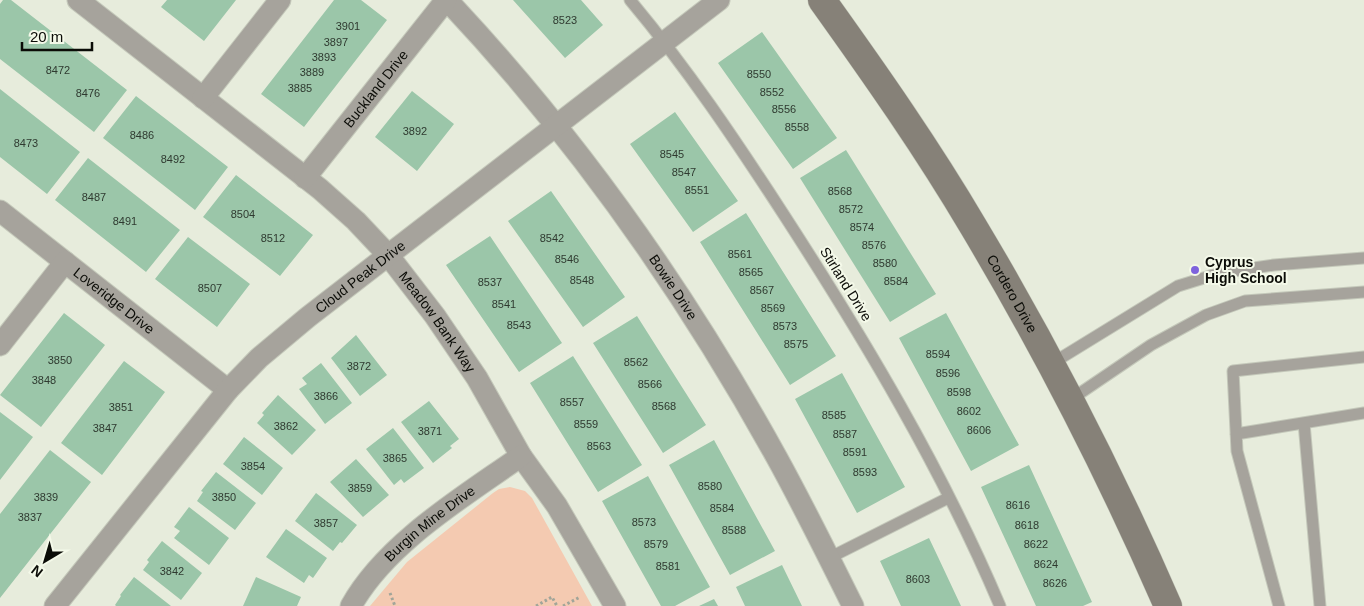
<svg xmlns="http://www.w3.org/2000/svg" width="1364" height="606" viewBox="0 0 1364 606" font-family="Arial,sans-serif">
  <style>
    .green { fill: #f4cab1 }
    .building { fill: #9bc6a9 }
    .lines { fill: none; stroke-linecap: round; stroke-linejoin: round }
    .lane-casing { stroke: #c4c8ba; stroke-width: 13 }
    .street-casing { stroke: #c4c8ba; stroke-width: 23 }
    .secondary-casing { stroke: #c4c8ba; stroke-width: 29 }
    .path { stroke: #a1a599; stroke-width: 3; stroke-dasharray: 2.5 2.5; stroke-linecap: butt }
    .lane { stroke: #a6a39c; stroke-width: 11 }
    .street { stroke: #a6a39c; stroke-width: 21 }
    .secondary { stroke: #868178; stroke-width: 28 }
    .poi-dot { fill: #7e62dd; stroke: #f4f9e9; stroke-width: 2 }
    .labels { text-anchor: middle; stroke-width: 4; stroke-linejoin: round; paint-order: stroke }
    .number-label { font-size: 11px; fill: #2f3a30 }
    .street-label { font-size: 14px; fill: #0b0c07; stroke: #f4f9e9 }
    .poi-label { font-size: 14px; font-weight: bold; fill: #0b0c07; stroke: #f4f9e9; text-anchor: start }
  </style>
  <rect width="100%" height="100%" fill="#e7ecdc"/>
  <path class="green" d="M510 487 525 491 532 498 592 606H370L407 562 493 493 499 489Z"/>
  <path class="building" d="M3 0H11L127 90 94 132 0 59V4Z
    M167 0H236L204 41 161 7Z
    M334 0H361L387 20 304 127 261 94Z
    M513 0H581L603 25 565 58Z
    M762 32 837 138 793 169 718 63Z
    M0 89 80 152 47 194 0 157Z
    M412 91 454 124 417 171 375 137Z
    M136 96 228 167 195 210 103 138Z
    M675 112 738 201 693 232 630 144Z
    M846 150 936 294 890 322 800 178Z
    M88 158 180 230 146 272 55 200Z
    M236 175 313 235 280 276 203 217Z
    M551 191 625 297 583 327 508 221Z
    M746 213 836 356 790 385 700 242Z
    M490 236 562 343 519 372 446 265Z
    M188 237 250 284 217 327 155 279Z
    M64 313 105 345 41 427 0 395Z
    M946 313 1019 445 971 471 899 338Z
    M637 316 706 425 663 453 593 343Z
    M356 335 387 375 360 396 331 358Z
    M573 356 642 465 598 492 530 383Z
    M124 361 165 392 102 475 61 443Z
    M321 363 352 403 325 424 299 389 307 384 302 378Z
    M842 373 905 487 857 513 795 399Z
    M278 395 316 430 292 455 257 423 264 415 262 413Z
    M429 401 459 439 450 446 452 448 433 463 401 422Z
    M0 412 33 437 0 480Z
    M393 428 424 468 404 483 401 479 394 485 366 449Z
    M244 437 283 468 262 495 223 464Z
    M714 440 775 551 730 575 669 465Z
    M50 450 91 482 0 598V514Z
    M356 459 389 495 363 517 330 482Z
    M1029 465 1092 602 1083 606H1036L981 487Z
    M216 472 256 503 235 530 197 501 203 492 201 491Z
    M648 476 710 587 675 606H661L602 501Z
    M316 493 357 525 342 543 340 542 333 551 295 521Z
    M189 507 229 538 209 565 174 538 180 531 174 527Z
    M286 529 327 558 313 578 309 575 304 583 266 557Z
    M929 538 938 557 961 606H901L889 580 880 561Z
    M162 541 202 573 181 600 143 570 149 562 147 560Z
    M782 565 802 606H745L736 587Z
    M134 577 171 606H116L115 605 121 596 120 595Z
    M256 577 301 597 297 606H243Z
    M714 599 718 606H699Z"/>
  <g class="lines">
    <g class="lane-casing">
      <path id="lane" d="M630 0C687 68 736 141 784 215 865 340 942 469 1000 606
        M1051 364 1178 286 1220 273 1274 265 1364 258
        M1070 400 1151 345 1206 315 1245 301 1364 292
        M1304 423 1320 606
        M1236 434 1364 413
        M829 558 948 498
        M1279 606 1237 451 1233 371 1364 357"/>
    </g>
    <g class="street-casing">
      <g id="street">
        <path id="s1" d="M78 0 320 189 356 221 388 255 435 316 477 378 521 456 557 506 615 606"/>
        <path id="s2" d="M447 0C576 137 686 293 777 458 804 507 828 556 853 606"/>
        <path d="M203 98 280 0"/>
        <path id="s3" d="M305 178 446 0"/>
        <path id="s4" d="M0 211 228 390"/>
        <path d="M0 345 65 262"/>
        <path id="s5" d="M55 606 228 390 259 358 308 317 719 0"/>
        <path id="s6" d="M351 606C386 543 463 497 521 456"/>
      </g>
    </g>
    <g class="secondary-casing">
      <g id="secondary">
        <path id="s7" d="M822 0C875 74 927 148 973 226 1046 348 1111 475 1168 606"/>
      </g>
    </g>
    <path class="path" d="M390 593 395 606
      M536 606 552 597 557 606
      M563 606 580 597"/>
    <use href="#lane" class="lane"/>
    <use href="#street" class="street"/>
    <use href="#secondary" class="secondary"/>
  </g>
  <circle class="poi-dot" cx="1195" cy="270" r="5"/>
  <g class="labels">
    <g class="number-label">
      <text x="565" y="24">8523</text>
      <text x="348" y="30">3901</text>
      <text x="336" y="46">3897</text>
      <text x="324" y="61">3893</text>
      <text x="58" y="74">8472</text>
      <text x="312" y="76">3889</text>
      <text x="759" y="78">8550</text>
      <text x="300" y="92">3885</text>
      <text x="772" y="96">8552</text>
      <text x="88" y="97">8476</text>
      <text x="784" y="113">8556</text>
      <text x="797" y="131">8558</text>
      <text x="415" y="135">3892</text>
      <text x="142" y="139">8486</text>
      <text x="26" y="147">8473</text>
      <text x="672" y="158">8545</text>
      <text x="173" y="163">8492</text>
      <text x="684" y="176">8547</text>
      <text x="697" y="194">8551</text>
      <text x="840" y="195">8568</text>
      <text x="94" y="201">8487</text>
      <text x="851" y="213">8572</text>
      <text x="243" y="218">8504</text>
      <text x="125" y="225">8491</text>
      <text x="862" y="231">8574</text>
      <text x="273" y="242">8512</text>
      <text x="552" y="242">8542</text>
      <text x="874" y="249">8576</text>
      <text x="740" y="258">8561</text>
      <text x="567" y="263">8546</text>
      <text x="885" y="267">8580</text>
      <text x="751" y="276">8565</text>
      <text x="582" y="284">8548</text>
      <text x="896" y="285">8584</text>
      <text x="490" y="286">8537</text>
      <text x="210" y="292">8507</text>
      <text x="762" y="294">8567</text>
      <text x="504" y="308">8541</text>
      <text x="773" y="312">8569</text>
      <text x="519" y="329">8543</text>
      <text x="785" y="330">8573</text>
      <text x="796" y="348">8575</text>
      <text x="938" y="358">8594</text>
      <text x="60" y="364">3850</text>
      <text x="636" y="366">8562</text>
      <text x="359" y="370">3872</text>
      <text x="948" y="377">8596</text>
      <text x="44" y="384">3848</text>
      <text x="650" y="388">8566</text>
      <text x="959" y="396">8598</text>
      <text x="326" y="400">3866</text>
      <text x="572" y="406">8557</text>
      <text x="664" y="410">8568</text>
      <text x="121" y="411">3851</text>
      <text x="969" y="415">8602</text>
      <text x="834" y="419">8585</text>
      <text x="586" y="428">8559</text>
      <text x="286" y="430">3862</text>
      <text x="105" y="432">3847</text>
      <text x="979" y="434">8606</text>
      <text x="430" y="435">3871</text>
      <text x="845" y="438">8587</text>
      <text x="599" y="450">8563</text>
      <text x="855" y="456">8591</text>
      <text x="395" y="462">3865</text>
      <text x="253" y="470">3854</text>
      <text x="865" y="476">8593</text>
      <text x="710" y="490">8580</text>
      <text x="360" y="492">3859</text>
      <text x="46" y="501">3839</text>
      <text x="224" y="501">3850</text>
      <text x="1018" y="509">8616</text>
      <text x="722" y="512">8584</text>
      <text x="30" y="521">3837</text>
      <text x="644" y="526">8573</text>
      <text x="326" y="527">3857</text>
      <text x="1027" y="529">8618</text>
      <text x="734" y="534">8588</text>
      <text x="656" y="548">8579</text>
      <text x="1036" y="548">8622</text>
      <text x="1046" y="568">8624</text>
      <text x="668" y="570">8581</text>
      <text x="172" y="575">3842</text>
      <text x="918" y="583">8603</text>
      <text x="1055" y="587">8626</text>
    </g>
    <g class="street-label">
      <text dy="5" stroke="none"><textPath href="#s3" startOffset="114">Buckland Drive</textPath></text>
      <text dy="5" stroke="none"><textPath href="#s5" startOffset="451">Cloud Peak Drive</textPath></text>
      <text transform="translate(846 284) rotate(58)" y="5">Stirland Drive</text>
      <text dy="5" stroke="none"><textPath href="#s2" startOffset="366">Bowie Drive</textPath></text>
      <text dy="5" stroke="none"><textPath href="#s7" startOffset="350">Cordero Drive</textPath></text>
      <text dy="5" stroke="none"><textPath href="#s4" startOffset="145">Loveridge Drive</textPath></text>
      <text dy="5" stroke="none"><textPath href="#s1" startOffset="485">Meadow Bank Way</textPath></text>
      <text dy="5" stroke="none"><textPath href="#s6" startOffset="115">Burgin Mine Drive</textPath></text>
    </g>
    <g class="poi-label">
      <text x="1205" y="267">Cyprus<tspan x="1205" dy="16">High School</tspan></text>
    </g>
  </g>
  <g transform="translate(45 561) rotate(218)" stroke="#f4f9e9" stroke-width="4" paint-order="stroke">
  <path d="M0-4L9 19L0 12L-9 19Z" fill="#0b0c07"/>
  <text y="-8" font-size="14" font-weight="bold" text-anchor="middle" fill="#0b0c07">N</text>
  </g>
  <path d="M22 42v8h70v-8" fill="none" stroke="#0b0c07" stroke-width="2.5"/>
  <text x="30" y="42" font-size="15" fill="#0b0c07" stroke="#f4f9e9" stroke-width="4" paint-order="stroke">20 m</text>
</svg>
